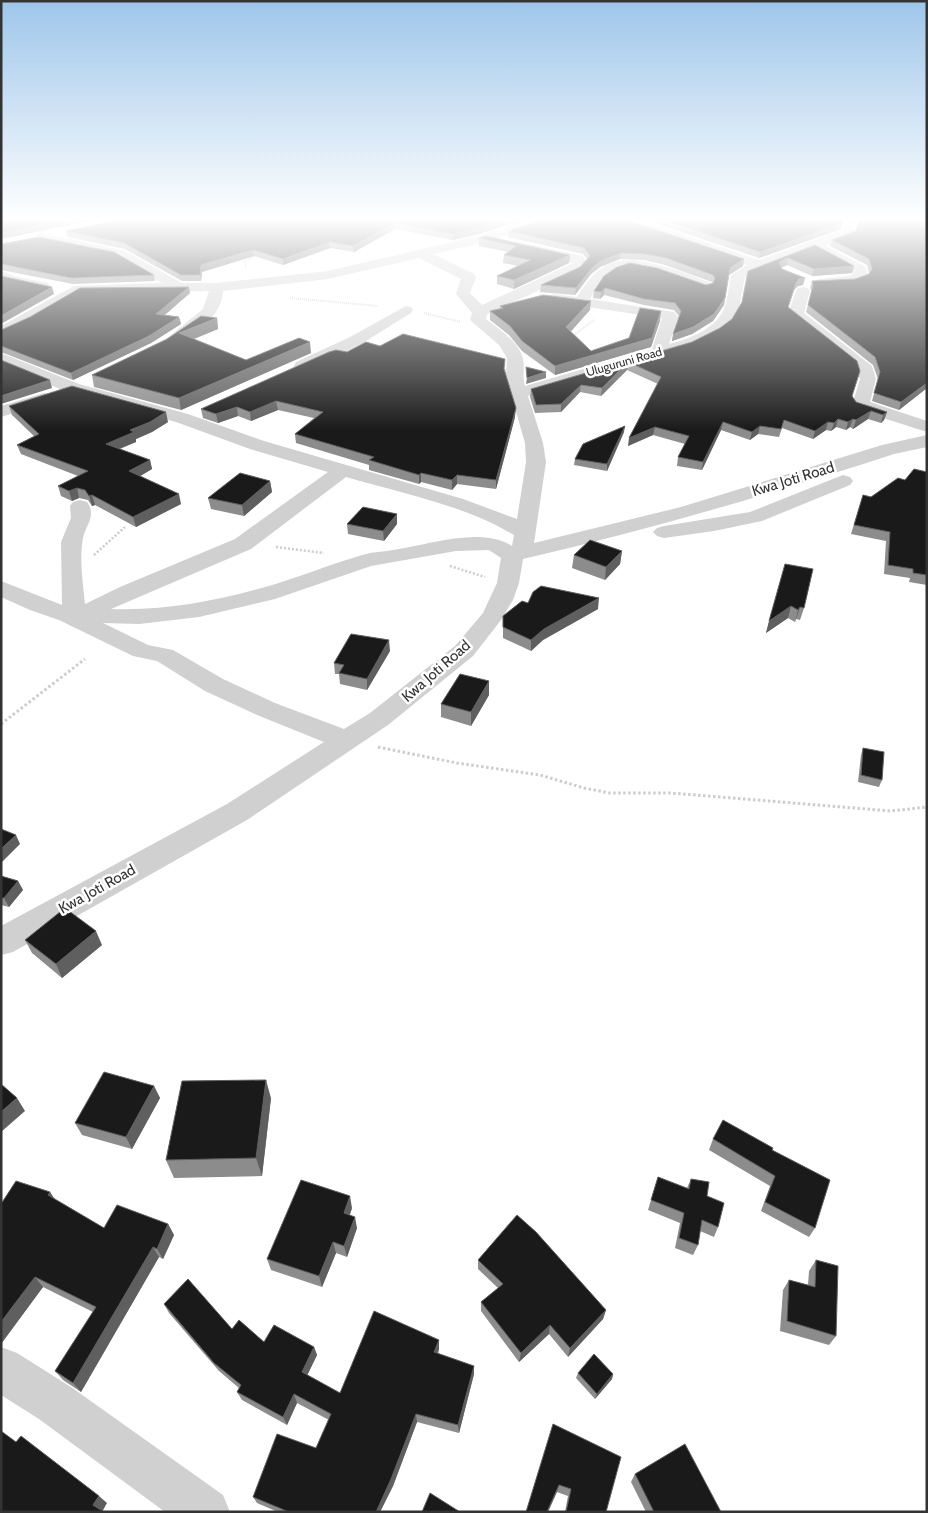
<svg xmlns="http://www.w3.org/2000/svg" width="928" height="1513" viewBox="0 0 928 1513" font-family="Cabin,sans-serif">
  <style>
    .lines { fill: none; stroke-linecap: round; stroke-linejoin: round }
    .path-far2 { stroke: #cdcdcd; stroke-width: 2; stroke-dasharray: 1 1; stroke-linecap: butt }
    .path-far1 { stroke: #cdcdcd; stroke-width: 2.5; stroke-dasharray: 2 2; stroke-linecap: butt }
    .path { stroke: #cdcdcd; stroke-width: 3; stroke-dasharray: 2.5 2.5; stroke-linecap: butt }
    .minor { fill: #d0d0d0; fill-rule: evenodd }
    .wall { fill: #8c8c8c }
    .shaded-wall { fill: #5f5f5f }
    .building { fill: #1a1a1a; stroke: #5f5f5f }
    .labels { text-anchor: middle; stroke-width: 5; stroke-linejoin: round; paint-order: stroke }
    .far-street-label { font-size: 12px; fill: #333; stroke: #fff }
    .street-label { font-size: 15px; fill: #333; stroke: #fff }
  </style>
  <rect width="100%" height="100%" fill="#fff"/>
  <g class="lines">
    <path class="path-far2" d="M246 269 245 261 257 255
      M290 298 378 306
      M424 313 461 322
      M574 339V335L594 320"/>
    <path class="path-far1" d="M276 547 324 553
      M94 555 125 527
      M450 566 485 577"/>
    <path class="path" d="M1 724 85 659
      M378 747 457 763 540 775 584 788 610 793H671L891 811 927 807"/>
    <path class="minor" d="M535 218H553L551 221 491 241 433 254 474 274 476 277 470 293 482 305 573 263 529 252 527 249 529 246 534 245 583 256 587 264 579 272 487 314 486 319C498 328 520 343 523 359 525 368 522 376 525 386L652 349 662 318 554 302 549 301 547 298 549 295 554 294 577 297C599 261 618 254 658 265 676 269 693 275 710 283L712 286 710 289 705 290C659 279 623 241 590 299L674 312 678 317 669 344C689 339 715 329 724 309 728 299 729 286 731 275L747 265 618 221 616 218H634L759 260 843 230 846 218H852L856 221 854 235 826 246 866 267 868 276C859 287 831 288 818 285L816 282 818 279 850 276 854 272 815 250 769 266 745 277 739 308 729 325 718 334 690 348 528 396 543 443 546 462 534 543 681 507 882 445 927 435V447L894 454C771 494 648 530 523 559L519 583 513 600 501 620 473 656 388 725 247 820 13 952 1 955V926L227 804 324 742 257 715 205 691 157 661 133 656 59 620 30 610 1 597V581L62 605 61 542 71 518 70 506 73 502 80 500 87 502C97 516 86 524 83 538 79 559 83 583 85 604L120 587 235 539 328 472 250 449 176 422 67 392 1 364V353L79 384 188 414 264 441 463 499 517 519 526 462 525 443 506 377 507 358 499 345 470 320 472 313 456 294 461 279 419 258 328 279 223 291C222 316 198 330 180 342H168L166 339 203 309 209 291 81 293 31 322 1 337V326L74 286 162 283 116 257 37 240 36 237 37 234 42 233 125 251 182 283H216L328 271 482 235ZM346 477C401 493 464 505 514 535L512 546C481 526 428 545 393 550 382 552 370 552 359 556 325 566 292 580 258 589 210 602 161 611 111 609L251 549ZM489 550 501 558 497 583 489 600 483 613 455 646 370 713 344 729 275 703 223 679 173 650 148 645 103 623 139 624 199 617 275 599 371 566 456 551Z
      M1 271 17 277 48 283 50 286 48 289 43 290 1 280Z
      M803 287 808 288 810 291 804 313 872 366 876 379 870 402 927 421V432L855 409 852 405 860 379 856 368 788 314 796 291 798 288Z
      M406 306 411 307 413 310 411 313 361 344 308 370H296L294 366 296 362 350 337Z
      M44 393 50 394 53 398 50 402 1 417V406Z
      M843 475 850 477 853 481 850 485 762 521 714 531 664 538 657 536 653 532 657 528 664 526 750 512Z
      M1 1347 17 1353 71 1387 223 1495 230 1512H165L39 1419 1 1395Z"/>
  </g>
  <path class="wall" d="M128 218H529L482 233 453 240 395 229 354 252 330 248 283 265 254 256 202 272 201 281H182L125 249 68 237 66 231Z
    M640 218H766L841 229 759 258Z
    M508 231 744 259 743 266 729 275 724 305 713 321 692 334 672 341 679 316 674 310 644 305 604 295 600 299 593 298 594 291 604 276 706 285 713 283 712 282 665 265 644 260 620 259 600 267 591 274 575 295 540 292 541 285 580 267 587 259 583 254 508 237Z
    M856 231 927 388 899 410 872 401 878 379 873 365 806 312 812 291 810 288 812 281 855 279 869 274 867 265 830 246 832 240Z
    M479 238 570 255 569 263 514 289 497 284V276L518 266 503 263 504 255 508 252 479 246Z
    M1 244 154 275 155 281 73 284 1 270Z
    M815 245 854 266 852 273 812 276 787 265 781 268 782 269 805 278 803 285 798 286 794 290 788 308 856 402 887 412 884 420 881 423 868 419 853 429 850 427 846 430 836 427 831 431 826 430 813 439 782 428 779 437 758 434 750 440 721 430 702 470 677 466 678 457 685 444 653 435 628 446 658 384 627 370 601 396 580 392 561 412 535 413 530 397 531 389 692 342 720 328 732 319 742 302 748 271Z
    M190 293 164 315 179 317 181 324 151 343 73 380 1 352V330Z
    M500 306 590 310 570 331 591 351 629 338 660 321 651 347 555 375 522 351 509 335 490 320V311L500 309Z
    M217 318 218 329 194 339 246 360 311 353 181 410 94 387 92 375Z
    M380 346 505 369 515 417 496 489 457 484 452 490 421 482 419 484 369 470V465L296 443 295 434 314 418 278 410 251 421 238 416 218 423 203 418 201 409 347 352Z
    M9 406 168 422 152 432 136 439V442L120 449 150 460 152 469 140 476 181 504 136 527 95 505 92 506 88 500 79 498 72 501 61 496 58 486 78 476 21 454 17 445 34 436 12 415Z
    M624 432 607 471 574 465 575 459Z
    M927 472V585L909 582 910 578 884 574 886 541 851 534 863 495 871 497 905 480Z
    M270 481 272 492 244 516 211 509 208 498Z
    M347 524H397L384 541 348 534Z
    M622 551 620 564 605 580 572 568 574 555Z
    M785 564 804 608 800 620 796 619 795 622 788 618 766 633Z
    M528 603 598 609 543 640 531 651 503 638V616Z
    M390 651 367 690 340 684 339 674H335L334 663Z
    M489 695 471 726 441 717V704Z
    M863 748 882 780 879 787 858 782 861 755Z
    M1 876 18 881 23 890 9 907 1 905Z
    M25 940 102 945 62 978 32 953Z
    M154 1086 160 1098 132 1149 82 1135 75 1123Z
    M271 1098 262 1176 174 1178 166 1160Z
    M713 1139 772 1150 815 1228 809 1237 761 1211 770 1186 709 1150Z
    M658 1177 687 1188 691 1179 707 1196 718 1227 714 1237 700 1231 698 1245 693 1255 675 1248 680 1223 648 1210Z
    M50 1192 54 1199 104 1228 168 1224 174 1235 163 1259 159 1257 81 1392 63 1380 55 1371 93 1312 43 1287 1 1344V1204Z
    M352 1208 350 1215 357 1228 347 1257 336 1253 322 1287 271 1270 267 1259Z
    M478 1260 606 1310 603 1319 568 1357 549 1334 519 1362 481 1311V1302L498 1288 478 1269Z
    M816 1260 836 1336 829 1345 780 1331 783 1290 789 1280 808 1285 809 1271Z
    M164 1304 232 1329 264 1342 314 1347 317 1355 307 1375 340 1393 439 1340V1349L438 1354 474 1366V1374L459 1433 417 1422 393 1486 380 1512H278L257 1503 253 1497 316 1448 329 1420 297 1403 287 1425 242 1400 237 1392 239 1388 219 1371 169 1313Z
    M578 1373 613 1374 612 1379 595 1399 576 1378Z
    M553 1424 606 1512H565L568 1496 557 1492Z
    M635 1474 721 1512H646L631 1482Z"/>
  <path class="shaded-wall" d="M73 218H103L1 239V233Z
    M511 218H529L482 233 453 240V234Z
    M395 223V229L354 252 353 246Z
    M843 223 841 229 759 258 760 252Z
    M330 242V248L283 265V259Z
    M253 250 254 256 202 272 201 281 200 275 201 265Z
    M621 253 620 259 600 267 591 274 575 295 576 288 592 268 601 261Z
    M570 255 569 263 514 289V280Z
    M788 258 787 265 778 269 779 262Z
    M744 259 743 266 729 275 724 305 713 321 692 334 672 341 673 334 730 268Z
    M854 266 852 273 812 276 814 269Z
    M805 278 803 285 798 286 794 290 786 315 788 307 796 283 799 279Z
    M52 287 54 294 1 324V316Z
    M189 287 190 293 158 321 156 314Z
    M605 288 604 295 600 299 601 292Z
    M591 301 590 310 566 337V327Z
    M661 311 660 321 651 347 555 375V366L652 338Z
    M179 317 181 324 151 343 73 380 71 373Z
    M217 318 218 329 181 344 179 333Z
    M310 342 311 353 181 410 179 398Z
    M628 362 627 370 601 396 602 388Z
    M546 372V378L526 384 527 378Z
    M50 380 52 388 1 404V396Z
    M927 383V388L899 410 901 402Z
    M581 385 580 392 561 412V404Z
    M276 401 278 410 251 421 250 412Z
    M237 407 238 416 218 423 216 414Z
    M516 408 515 417 496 489V480Z
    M871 411 868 419 853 429 856 420Z
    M166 412 168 422 152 432 136 439V442L108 453 106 444Z
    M887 412 884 420 881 423 883 415Z
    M838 419 836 427 831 431 834 423Z
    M853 419 850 427 846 430 848 422Z
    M723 422 721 430 702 470 703 462Z
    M828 422 826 430 813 439 815 431Z
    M625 426 624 432 607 471V464Z
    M760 426 758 434 750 440 752 432Z
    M655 427 653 435 628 446 629 438Z
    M150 460 152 469 132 481 129 471Z
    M421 473V482L419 484V475Z
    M457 475V484L452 490V480Z
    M270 481 272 492 244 516 242 505Z
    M77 488 79 498 72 501 69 491Z
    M179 494 181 504 136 527 133 517Z
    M92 495 95 505 92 506 89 496Z
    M397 514V524L384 541 383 531Z
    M622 551 620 564 605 580 606 567Z
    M599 598 598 609 543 640 531 651V640L544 629Z
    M791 606 788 618 766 633 769 621Z
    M800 607 795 622 798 610Z
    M389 640 390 651 367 690V679Z
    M489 681V695L471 726V712Z
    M16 835 20 844 1 863V849Z
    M18 881 23 890 9 907 4 898Z
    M96 931 102 945 62 978 56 964Z
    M266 1080 271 1098 262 1176 256 1158Z
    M154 1086 160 1098 132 1149 126 1137Z
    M17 1098 25 1111 1 1132V1112Z
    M50 1192 58 1204 48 1195Z
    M350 1196 352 1208 346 1224 344 1213Z
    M355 1217 357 1228 347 1257 344 1246Z
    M168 1224 174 1235 163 1259 157 1249Z
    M333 1242 336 1253 322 1287 319 1276Z
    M153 1247 159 1257 81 1392 73 1383Z
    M35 1277 43 1287 1 1344V1322Z
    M606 1310 603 1319 568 1357 570 1348Z
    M550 1325 549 1334 519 1362 521 1353Z
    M439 1340V1349L435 1361 434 1352Z
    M314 1347 317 1355 305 1380 302 1372Z
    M474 1366V1374L459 1433 458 1425Z
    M613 1374 612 1379 595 1399 597 1394Z
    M294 1394 297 1403 287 1425 283 1417Z
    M416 1414 417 1422 393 1486 380 1512H376Z
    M559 1485 557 1492 548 1512H547Z
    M99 1496 107 1503 102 1512 93 1505Z"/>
  <path class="building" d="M1 218H73L1 233Z
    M128 218H511L482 227 453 234 395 223 353 246 330 242 283 259 253 250 201 265 200 275H181L124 243 66 231Z
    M548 218H621L744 259 730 268 725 298 714 314 693 327 673 334 681 311 675 303 644 299 605 288 601 292 594 291 604 276 617 267 630 263 657 268 706 285 713 283 715 278 713 275 666 258 645 254 621 253 601 261 592 268 576 288 541 285 580 267 590 256 584 248 508 231Z
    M658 218H766L843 221V223L760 252Z
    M886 218H927V383L901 402 874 393 880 372 875 357 808 305 813 285 812 281 855 279 869 274 872 269 869 259 832 240 856 231 859 220Z
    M486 236 570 255 514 280 497 276 530 260 504 255 516 246 479 238Z
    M39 237 114 252 154 275 71 278 1 264V244Z
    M815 245 854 266 814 269 788 258 779 262 782 269 805 278 799 279 796 283 788 307 857 361 860 371 852 396 856 402 887 412 883 415 871 411 856 420 853 419 848 422 838 419 834 423 828 422 815 431 784 420 781 429 760 426 752 432 723 422 703 462 678 457 689 436 655 427 629 438 661 377 628 362 602 388 581 385 561 404 536 405 531 389 692 342 720 328 732 319 742 302 748 271Z
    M1 276 52 287 1 316Z
    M189 287 156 314 179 317 149 336 71 373 1 346V330L30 317 80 288Z
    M543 295 591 301 566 327 591 351 629 338 640 308 661 311 652 338 555 366 522 341 510 326 490 311 503 308 500 306Z
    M201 316 217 318 179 333 246 360 299 338 310 342 179 398 92 375 167 339Z
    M403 334 505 359 504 369 516 408 496 480 457 475 452 480 421 473 419 475 369 460 374 457 295 434 323 412 276 401 250 412 237 407 216 414 201 409 329 352 336 350 347 352 366 342 380 346Z
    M1 360 50 380 1 396Z
    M526 367 546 372 527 378Z
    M72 386 166 412 150 422 130 430 134 432 106 444 150 460 129 471 179 494 133 517 92 495 89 496 85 490 77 488 69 491 58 486 88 471 17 445 39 434 9 406Z
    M625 426 607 464 575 459 583 444Z
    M914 469 927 472V575L913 573V569L888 565 890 532 854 525 863 495 871 497 898 478 905 480Z
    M240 473 270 481 242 505 208 498Z
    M363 507 397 514 383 531 347 524Z
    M590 540 622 551 606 567 574 555Z
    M785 564 813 569 804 608 800 607 798 610 791 606 769 621Z
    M541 586 599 598 544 629 531 640 503 627V616L522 601 528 603 533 592Z
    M351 634 389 640 367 679 339 673 344 665 334 663Z
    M460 674 489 681 471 712 441 704Z
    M863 748 884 752 882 780 861 775Z
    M1 829 16 835 1 849Z
    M1 876 18 881 4 898H1Z
    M65 908 96 931 56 964 25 940Z
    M104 1072 154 1086 126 1137 75 1123Z
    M266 1080 256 1158 166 1160 182 1081Z
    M1 1084 17 1098 1 1112Z
    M723 1120 773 1148 772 1150 830 1180 815 1228 765 1202 775 1176 713 1139Z
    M658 1177 689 1189 691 1179 709 1182 707 1196 724 1203 718 1227 702 1220 698 1245 679 1238 684 1213 651 1200Z
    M301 1180 350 1196 344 1213 355 1217 344 1246 333 1242 319 1276 267 1259Z
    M16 1181 50 1192 48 1195 104 1228 117 1205 168 1224 157 1249 153 1247 73 1383 55 1371 96 1307 35 1277 1 1322V1204Z
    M517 1215 536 1232 606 1310 570 1348 550 1325 521 1353 481 1302 503 1284 478 1260Z
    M816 1260 838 1266 836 1336 787 1321 789 1280 815 1287Z
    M188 1279 232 1329 239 1320 264 1342 274 1325 314 1347 302 1372 340 1393 374 1311 439 1340 434 1352 474 1366 458 1425 416 1414 391 1479 376 1512H289L253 1497 277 1434 316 1448 331 1414 294 1394 283 1417 237 1392 241 1385 214 1363 164 1304Z
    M594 1354 613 1374 597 1394 578 1373Z
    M553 1424 621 1457 606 1512H566L571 1489 559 1485 547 1512H526Z
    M1 1431 16 1442 21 1436 99 1496 93 1505 104 1512H1Z
    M685 1444 721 1512H654L635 1474Z
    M430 1493 460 1512H422Z"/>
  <linearGradient id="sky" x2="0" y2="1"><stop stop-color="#9ec6ea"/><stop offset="0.51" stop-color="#fff"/><stop offset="1" stop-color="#fff" stop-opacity="0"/></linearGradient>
  <rect width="928" height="430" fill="url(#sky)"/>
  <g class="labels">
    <g class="far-street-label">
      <text transform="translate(624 362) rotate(-16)" y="4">Uluguruni Road</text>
    </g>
    <g class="street-label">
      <text transform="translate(793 479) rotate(-17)" y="5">Kwa Joti Road</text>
      <text transform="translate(436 671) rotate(-41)" y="5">Kwa Joti Road</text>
      <text transform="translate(97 889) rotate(-29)" y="5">Kwa Joti Road</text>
    </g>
  </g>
  <rect width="928" height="1513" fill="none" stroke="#333333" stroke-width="5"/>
</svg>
